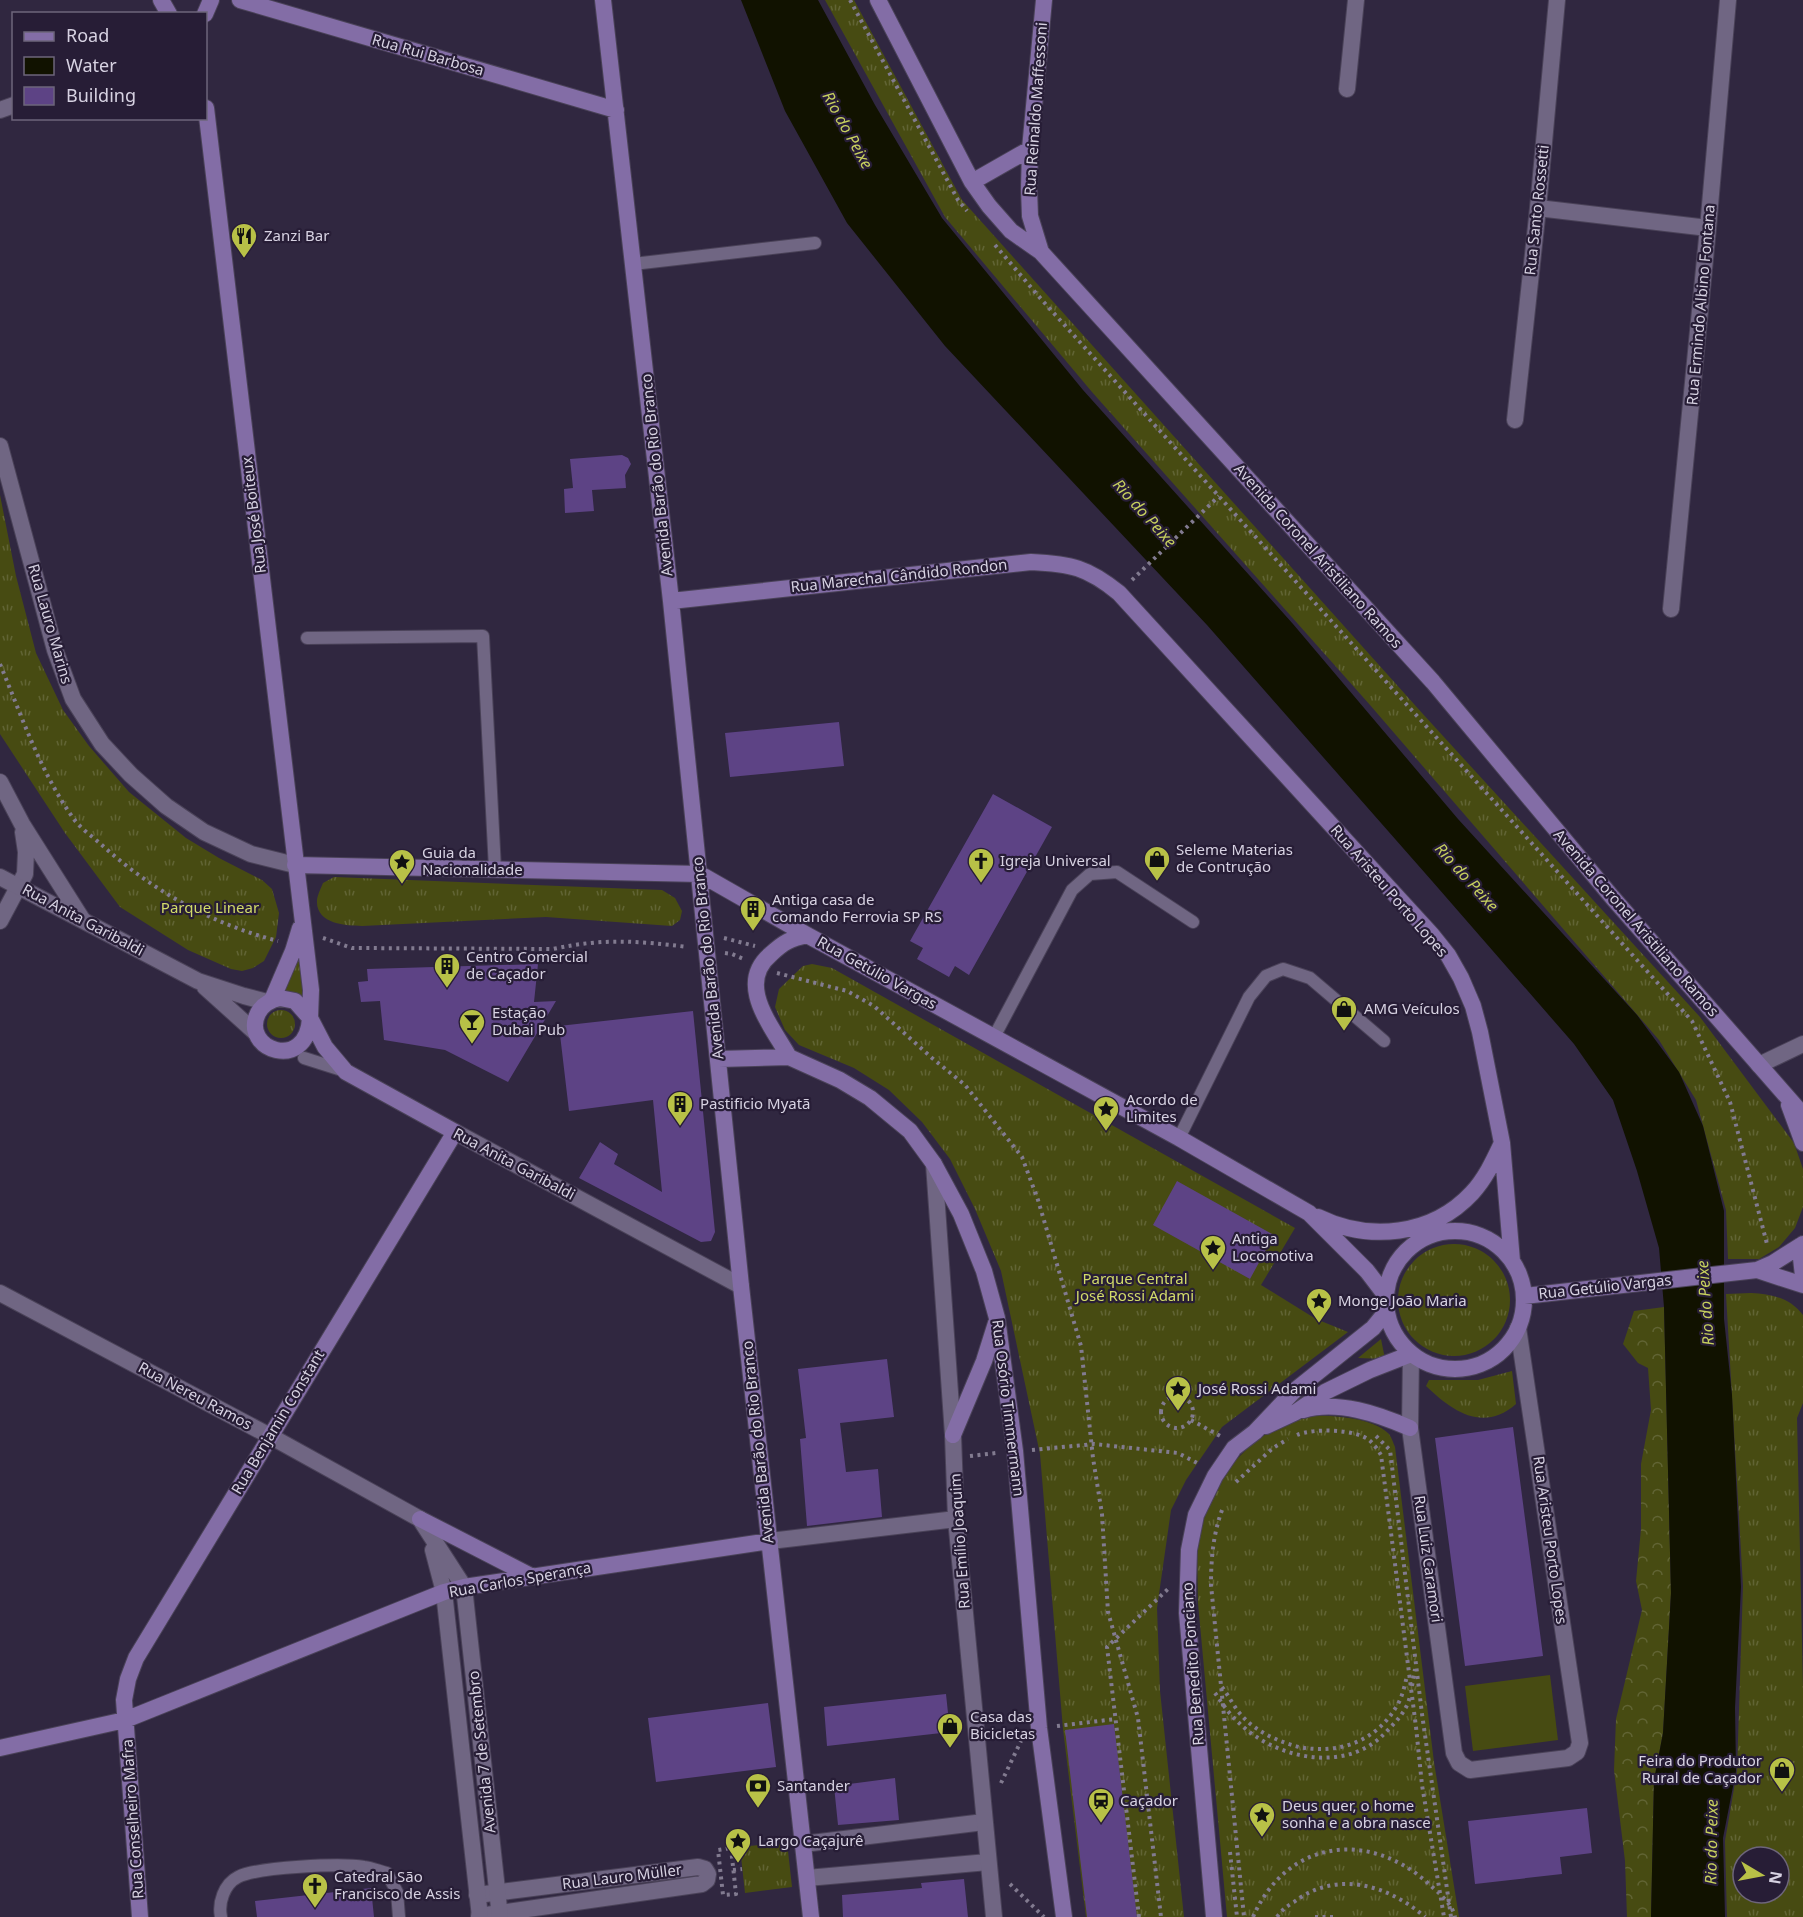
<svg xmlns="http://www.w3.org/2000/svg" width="1803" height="1917" viewBox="0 0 1803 1917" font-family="'Noto Sans',sans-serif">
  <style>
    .grass { fill: url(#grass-tufts); fill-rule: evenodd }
    .forest { fill: url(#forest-crowns) }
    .garden { fill: #474b12 }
    .water { fill: #111200 }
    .building { fill: #5d4385 }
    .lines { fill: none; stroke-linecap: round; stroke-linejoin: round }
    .service-casing { stroke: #4a4258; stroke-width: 14 }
    .minor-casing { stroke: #4a4258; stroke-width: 18 }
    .tertiary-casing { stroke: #4a4258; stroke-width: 18 }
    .secondary-casing { stroke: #4a4258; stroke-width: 18 }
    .path { stroke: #827b90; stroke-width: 4; stroke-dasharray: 3 4.5; stroke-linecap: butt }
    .service { stroke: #706683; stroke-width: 12 }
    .minor { stroke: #706683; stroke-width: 16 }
    .tertiary { stroke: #706683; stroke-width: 16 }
    .secondary { stroke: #836da6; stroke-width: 16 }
    .labels { text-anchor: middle; stroke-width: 4.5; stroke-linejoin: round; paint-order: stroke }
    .street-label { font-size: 15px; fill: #d7d2e2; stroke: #271d36 }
    .poi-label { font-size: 15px; fill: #d7d2e2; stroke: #271d36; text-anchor: start }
    .park-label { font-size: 15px; fill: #d2db69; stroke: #271d36 }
    .water-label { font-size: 16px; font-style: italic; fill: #c7d05e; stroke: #271d36 }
  </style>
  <defs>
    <pattern id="grass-tufts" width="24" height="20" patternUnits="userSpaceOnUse" patternTransform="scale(1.5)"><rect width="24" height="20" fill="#474b12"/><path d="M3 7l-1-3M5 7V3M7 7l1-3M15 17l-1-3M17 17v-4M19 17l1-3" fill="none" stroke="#616434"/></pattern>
    <pattern id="forest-crowns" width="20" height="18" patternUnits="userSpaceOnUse" patternTransform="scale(1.5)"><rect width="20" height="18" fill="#474b12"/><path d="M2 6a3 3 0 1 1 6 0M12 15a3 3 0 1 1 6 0" fill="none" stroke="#616434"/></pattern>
  </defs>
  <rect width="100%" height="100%" fill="#302740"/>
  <path class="grass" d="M825 0H854L962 200 1422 713 1700 1017 1794 1143 1803 1169V1207L1795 1228 1779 1247 1759 1259H1728L1726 1210 1696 1100 1659 1040 1370 705 1092 392 945 217Z
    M0 495 16 576 36 653 63 710 89 746 129 792 186 838 219 858 262 880 272 889 279 913 276 937 264 961 253 968 242 971 231 969 188 950 120 907 65 833 0 734Z
    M334 877 662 890 675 898 682 911 680 920 672 926 546 917 362 926C346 926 316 924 317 901 317 896 321 888 323 883Z
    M302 951 307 1002 285 991 280 986Z
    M812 964 832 968 1295 1228 1261 1285 1316 1319 1348 1332 1222 1427 1186 1480 1171 1510 1157 1608 1160 1691 1184 1917H1086L1063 1729 1040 1454 1001 1271 975 1209 950 1159 922 1122 889 1090 854 1068 799 1045 785 1030 775 1007 779 989 803 966Z
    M267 1024a14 14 0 1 1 28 0a14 14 0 1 1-28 0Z
    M1398 1300a56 56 0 1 1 112 0a56 56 0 1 1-112 0Z
    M1751 1293C1772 1294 1790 1298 1803 1315V1403L1797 1418 1803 1687V1917H1727L1725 1841 1737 1771 1743 1586 1726 1294ZM1743 1857H1779V1893H1743Z
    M1381 1339 1385 1359 1358 1358Z
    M1512 1371 1516 1404C1483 1433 1452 1411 1426 1386L1429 1380H1478Z
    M1311 1415C1334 1416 1372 1417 1389 1434 1392 1438 1393 1443 1395 1447L1434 1762 1459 1917H1227L1198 1603 1197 1554 1204 1512 1228 1468 1253 1443 1283 1423Z
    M787 1842 792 1887 745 1893 740 1847Z"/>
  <path class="forest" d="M1664 1307 1671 1593 1663 1733 1654 1780 1651 1917H1627L1625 1861 1614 1770 1616 1719 1642 1610 1636 1581 1641 1529V1464L1651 1410 1648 1368 1638 1363 1623 1344 1634 1311Z"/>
  <path class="garden" d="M1550 1675 1558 1740 1473 1751 1465 1686Z"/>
  <path class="water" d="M741 0H818L875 105 942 218 1083 390 1293 624 1458 819 1637 1015 1679 1072 1703 1126 1724 1211V1319L1732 1395 1741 1587 1735 1708 1736 1771 1723 1838 1725 1917H1651L1654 1780 1663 1733 1671 1593 1664 1307 1659 1248 1637 1171 1613 1100 1574 1044 1432 881 1207 625 945 346 847 223 785 111Z"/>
  <path class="building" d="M622 455 628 458 631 464 625 475 626 488 592 490 594 511 565 513 564 489 573 488 570 459Z
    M839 722 844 766 730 777 725 733Z
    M993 794 1052 827 969 975 955 966 949 977 917 959 923 948 910 941Z
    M538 964 534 1002 556 1001 508 1082 445 1050 384 1040 380 1001 361 1002 358 982 368 981 367 969Z
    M693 1011 715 1232 711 1241 701 1242 579 1178 600 1142 618 1154 614 1164 662 1192 653 1100 569 1111 559 1026Z
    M1177 1181 1274 1235 1250 1279 1153 1225Z
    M887 1359 894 1417 840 1423 846 1472 878 1469 882 1517 807 1526 800 1439 806 1438 798 1369Z
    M1513 1427 1543 1656 1465 1666 1435 1438Z
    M946 1694 950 1732 827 1746 824 1707Z
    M768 1703 776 1767 656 1782 648 1718Z
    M1114 1724 1137 1917H1087L1065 1730Z
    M895 1778 899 1820 838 1825 834 1786Z
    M1587 1808 1592 1853 1560 1857 1562 1874 1475 1884 1468 1821Z
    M964 1879 968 1917H843L842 1895 922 1888 921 1883Z
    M371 1888 374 1917H257L255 1901Z"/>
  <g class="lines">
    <g class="service-casing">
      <path id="service" d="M633 264 815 243
        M307 638 483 636 495 869
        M994 1037 1072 890 1090 874 1117 872 1193 922
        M304 1058 345 1071
        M1179 1138 1249 997 1266 976 1283 969 1310 978 1384 1041
        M221 1917C218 1903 224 1884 238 1877 257 1867 342 1863 364 1867 372 1868 379 1871 387 1873L397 1892 399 1917"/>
    </g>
    <g class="minor-casing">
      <path id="minor" d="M1347 89 1356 0
        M0 110 14 105
        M1538 208 1708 228
        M1515 420 1538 208 1557 0
        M0 446 55 650 73 699 102 744 131 775 166 806 204 832 251 854 295 865
        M1671 609 1708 228 1728 0
        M0 782 22 824 82 919
        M0 921 25 874 26 852 23 832
        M1759 1065 1803 1044
        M1411 1354 1410 1428 1454 1753 1459 1763 1470 1770 1568 1758 1577 1752 1580 1743 1518 1328
        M803 1844 984 1822
        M807 1878 988 1862
        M477 1895 698 1867 705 1869 708 1874 707 1880 702 1884 479 1916"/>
    </g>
    <g class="tertiary-casing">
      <path id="tertiary" d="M0 877 198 981 244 996 267 1002
        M205 987 256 1033
        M455 1132 741 1286
        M934 1164 953 1435 956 1519 994 1917
        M0 1293 270 1436 420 1519 464 1587 500 1917
        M770 1541 956 1519
        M433 1550 444 1592 480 1917"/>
    </g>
    <g class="secondary-casing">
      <path id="secondary" d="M161 0 169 14
        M240 0 616 110
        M603 0 671 601 741 1286 811 1917
        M878 0 972 182 989 206 1011 231 1041 252 1433 682 1612 897 1803 1115
        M205 14 211 0
        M972 182 1030 149
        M1041 252 1030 216 1029 189 1030 149 1044 0
        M671 601 1031 562C1071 564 1087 567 1119 593L1432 935 1448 955 1461 978 1473 1006 1480 1032 1502 1143 1512 1261
        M295 865 700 874 807 935 1179 1138 1309 1213 1367 1271 1386 1296
        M280 998 295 1001 310 1018C307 1073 240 1050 258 1013 263 1004 270 1000 280 998Z
        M272 1000 293 951 300 928
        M789 1057C772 1026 735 984 771 954 784 942 790 939 807 935
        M719 1059 789 1057 840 1080 870 1098 910 1131 934 1164 961 1214 984 1271 997 1318 1015 1451 1039 1728 1064 1917
        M1789 1105 1803 1143
        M1318 1217C1369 1242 1432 1236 1472 1193 1485 1179 1493 1162 1501 1145
        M1386 1300a69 69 0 1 1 138 0a69 69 0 1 1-138 0Z
        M1803 1244 1801 1258 1803 1276
        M1757 1270 1803 1285
        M1524 1296 1757 1270 1773 1263 1803 1244
        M1303 1410C1338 1400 1378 1414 1410 1428
        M1266 1426 1296 1412 1325 1392 1370 1370 1411 1354
        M953 1435 984 1361 996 1323
        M420 1519 531 1576
        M0 1748 125 1720 444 1592 464 1587 770 1541
        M140 1917 124 1700 128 1679 136 1658 455 1132 346 1072 325 1047 310 1018 311 990 206 108
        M1214 1917 1187 1613 1189 1550 1196 1515 1215 1476 1234 1448 1255 1432 1293 1392 1373 1328 1386 1312"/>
    </g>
    <path class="path" d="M850 0 958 200 967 211
      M995 245 1041 299 1692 1021 1730 1102 1767 1244
      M1132 580 1219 496
      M0 664C22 717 40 771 73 818 80 828 93 837 103 846 153 891 212 924 278 941
      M323 938 352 948 553 949C603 938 637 941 688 947
      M724 938 755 946
      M725 953 732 954 746 960
      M777 973 847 991 874 1006 932 1058 965 1085 1022 1157 1038 1200 1081 1346 1093 1458 1102 1514 1108 1612 1138 1718 1161 1917
      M1161 1412a16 16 0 1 1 32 0a16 16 0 1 1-32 0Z
      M1191 1420 1222 1437
      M1297 1435C1313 1428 1355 1429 1369 1440 1374 1444 1378 1450 1381 1455L1416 1727 1422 1785 1444 1917
      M1376 1436 1390 1450 1422 1714 1451 1917
      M1032 1450 1094 1444 1178 1453 1199 1464
      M970 1456 996 1453
      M1236 1482 1273 1448 1288 1439
      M1222 1510C1213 1535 1211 1559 1211 1585L1244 1917
      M1412 1686 1415 1669
      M1222 1687C1229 1696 1235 1709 1243 1717 1257 1732 1279 1742 1299 1747 1341 1755 1379 1740 1399 1702 1403 1694 1405 1684 1407 1676
      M1215 1693C1222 1703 1229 1714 1238 1722 1274 1758 1341 1773 1381 1737 1392 1726 1407 1712 1410 1696
      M1057 1726 1116 1719
      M1001 1783 1021 1741
      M731 1848 736 1894 723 1895 718 1850Z
      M1230 1852 1237 1917
      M733 1870 742 1869
      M1010 1884 1044 1917
      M1139 1917 1107 1647 1168 1589H1171
      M1253 1917C1287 1839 1370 1829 1430 1885 1439 1893 1453 1905 1455 1917
      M1277 1917C1282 1910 1287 1906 1294 1902 1336 1870 1387 1884 1425 1917
      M1315 1917H1337"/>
    <use href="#service" class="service"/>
    <use href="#minor" class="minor"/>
    <use href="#tertiary" class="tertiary"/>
    <use href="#secondary" class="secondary"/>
  </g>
  <defs>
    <g id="restaurant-pin" transform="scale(1.35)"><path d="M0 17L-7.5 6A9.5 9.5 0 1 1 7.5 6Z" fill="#b8c147" stroke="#271d36"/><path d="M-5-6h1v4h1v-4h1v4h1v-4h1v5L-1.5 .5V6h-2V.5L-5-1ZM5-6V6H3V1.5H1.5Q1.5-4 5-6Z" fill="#111"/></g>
    <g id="shop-pin" transform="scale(1.35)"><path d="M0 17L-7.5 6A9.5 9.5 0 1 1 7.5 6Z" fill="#b8c147" stroke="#271d36"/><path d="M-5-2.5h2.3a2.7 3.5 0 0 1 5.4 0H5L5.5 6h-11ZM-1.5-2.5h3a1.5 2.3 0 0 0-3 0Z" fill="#111"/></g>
    <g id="church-pin" transform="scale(1.35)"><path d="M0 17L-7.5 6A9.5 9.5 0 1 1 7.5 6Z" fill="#b8c147" stroke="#271d36"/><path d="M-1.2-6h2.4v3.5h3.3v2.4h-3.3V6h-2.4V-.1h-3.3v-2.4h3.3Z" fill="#111"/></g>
    <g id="sight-pin" transform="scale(1.35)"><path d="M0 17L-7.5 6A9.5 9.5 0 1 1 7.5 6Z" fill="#b8c147" stroke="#271d36"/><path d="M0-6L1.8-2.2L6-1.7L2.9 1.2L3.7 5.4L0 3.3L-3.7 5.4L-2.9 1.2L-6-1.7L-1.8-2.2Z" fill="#111"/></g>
    <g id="building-pin" transform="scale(1.35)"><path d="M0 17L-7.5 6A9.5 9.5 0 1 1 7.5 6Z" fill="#b8c147" stroke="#271d36"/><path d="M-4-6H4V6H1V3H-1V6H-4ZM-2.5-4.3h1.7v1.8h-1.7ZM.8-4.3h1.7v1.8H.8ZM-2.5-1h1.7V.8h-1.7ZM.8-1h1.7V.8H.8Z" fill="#111"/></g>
    <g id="bar-pin" transform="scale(1.35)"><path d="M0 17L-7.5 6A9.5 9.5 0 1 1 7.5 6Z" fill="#b8c147" stroke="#271d36"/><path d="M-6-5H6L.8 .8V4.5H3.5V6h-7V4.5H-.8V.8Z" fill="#111"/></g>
    <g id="bank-pin" transform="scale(1.35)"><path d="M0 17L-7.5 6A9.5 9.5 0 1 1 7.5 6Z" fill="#b8c147" stroke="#271d36"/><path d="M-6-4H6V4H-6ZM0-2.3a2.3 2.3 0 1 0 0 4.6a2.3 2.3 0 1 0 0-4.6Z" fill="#111"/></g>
    <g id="station-pin" transform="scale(1.35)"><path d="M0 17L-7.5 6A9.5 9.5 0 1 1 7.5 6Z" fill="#b8c147" stroke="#271d36"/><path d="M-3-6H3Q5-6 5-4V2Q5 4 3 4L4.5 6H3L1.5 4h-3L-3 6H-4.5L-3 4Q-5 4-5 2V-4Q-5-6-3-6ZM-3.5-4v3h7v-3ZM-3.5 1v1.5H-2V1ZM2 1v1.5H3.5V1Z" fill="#111"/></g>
  </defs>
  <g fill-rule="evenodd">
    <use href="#restaurant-pin" x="244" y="236"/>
    <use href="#shop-pin" x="1157" y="859"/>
    <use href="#church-pin" x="981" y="861"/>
    <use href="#sight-pin" x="402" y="862"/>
    <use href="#building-pin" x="753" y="909"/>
    <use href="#building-pin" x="447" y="966"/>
    <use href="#shop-pin" x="1344" y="1009"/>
    <use href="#bar-pin" x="472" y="1022"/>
    <use href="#building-pin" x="680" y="1104"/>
    <use href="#sight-pin" x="1106" y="1109"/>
    <use href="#sight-pin" x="1213" y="1248"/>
    <use href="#sight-pin" x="1319" y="1301"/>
    <use href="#sight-pin" x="1178" y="1389"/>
    <use href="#shop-pin" x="950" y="1726"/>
    <use href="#shop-pin" x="1782" y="1770"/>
    <use href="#bank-pin" x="758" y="1786"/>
    <use href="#station-pin" x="1101" y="1801"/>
    <use href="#sight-pin" x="1262" y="1815"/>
    <use href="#sight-pin" x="738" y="1841"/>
    <use href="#church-pin" x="315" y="1886"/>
  </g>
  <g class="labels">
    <g class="street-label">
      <text transform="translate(428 55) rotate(16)" y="5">Rua Rui Barbosa</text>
      <text transform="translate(1036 109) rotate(-86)" y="5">Rua Reinaldo Maffessoni</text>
      <text transform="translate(1537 210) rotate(-84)" y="5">Rua Santo Rossetti</text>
      <text transform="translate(1701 305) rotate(-85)" y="5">Rua Ermindo Albino Fontana</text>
      <text transform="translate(657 475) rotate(-96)" y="5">Avenida Barão do Rio Branco</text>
      <text transform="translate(254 515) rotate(-97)" y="5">Rua José Boiteux</text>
      <text transform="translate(1318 556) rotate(48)" y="5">Avenida Coronel Aristiliano Ramos</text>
      <text transform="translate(899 576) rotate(-6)" y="5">Rua Marechal Cândido Rondon</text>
      <text transform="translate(50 624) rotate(74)" y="5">Rua Lauro Marins</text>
      <text transform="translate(1389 891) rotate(49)" y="5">Rua Aristeu Porto Lopes</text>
      <text transform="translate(83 920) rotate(28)" y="5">Rua Anita Garibaldi</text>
      <text transform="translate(1636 923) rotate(49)" y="5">Avenida Coronel Aristiliano Ramos</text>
      <text transform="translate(708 958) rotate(-96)" y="5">Avenida Barão do Rio Branco</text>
      <text transform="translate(877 973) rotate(29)" y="5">Rua Getúlio Vargas</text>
      <text transform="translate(514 1164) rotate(28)" y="5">Rua Anita Garibaldi</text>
      <text transform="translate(1605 1287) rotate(-6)" y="5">Rua Getúlio Vargas</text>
      <text transform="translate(195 1396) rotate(28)" y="5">Rua Nereu Ramos</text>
      <text transform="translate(1008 1408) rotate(83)" y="5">Rua Osório Timmermann</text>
      <text transform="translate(278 1422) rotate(-59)" y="5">Rua Benjamin Constant</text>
      <text transform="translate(758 1442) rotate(-96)" y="5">Avenida Barão do Rio Branco</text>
      <text transform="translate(1550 1540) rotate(82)" y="5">Rua Aristeu Porto Lopes</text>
      <text transform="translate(960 1541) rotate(-94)" y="5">Rua Emílio Joaquim</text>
      <text transform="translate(1428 1559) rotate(82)" y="5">Rua Luiz Caramori</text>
      <text transform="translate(520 1580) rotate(-10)" y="5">Rua Carlos Sperança</text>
      <text transform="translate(1193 1664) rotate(-94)" y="5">Rua Benedito Ponciano</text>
      <text transform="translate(482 1752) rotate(-96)" y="5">Avenida 7 de Setembro</text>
      <text transform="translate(133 1819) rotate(-94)" y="5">Rua Conselheiro Mafra</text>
      <text transform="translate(622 1877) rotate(-7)" y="5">Rua Lauro Müller</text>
    </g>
    <g class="poi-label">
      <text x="264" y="241">Zanzi Bar</text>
      <text x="1176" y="855">Seleme Materias<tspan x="1176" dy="17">de Contrução</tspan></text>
      <text x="422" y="858">Guia da<tspan x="422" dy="17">Nacionalidade</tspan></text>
      <text x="1000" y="866">Igreja Universal</text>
      <text x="772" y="905">Antiga casa de<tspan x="772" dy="17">comando Ferrovia SP RS</tspan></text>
      <text x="466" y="962">Centro Comercial<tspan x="466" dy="17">de Caçador</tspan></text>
      <text x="1364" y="1014">AMG Veículos</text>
      <text x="492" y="1018">Estação<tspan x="492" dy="17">Dubai Pub</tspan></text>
      <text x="1126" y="1105">Acordo de<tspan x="1126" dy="17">Limites</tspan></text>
      <text x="700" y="1109">Pastificio Myatã</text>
      <text x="1232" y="1244">Antiga<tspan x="1232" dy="17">Locomotiva</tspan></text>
      <text x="1338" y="1306">Monge João Maria</text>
      <text x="1198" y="1394">José Rossi Adami</text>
      <text x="970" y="1722">Casa das<tspan x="970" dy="17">Bicicletas</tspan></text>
      <text x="1762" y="1766" text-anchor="end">Feira do Produtor<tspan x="1762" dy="17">Rural de Caçador</tspan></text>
      <text x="777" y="1791">Santander</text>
      <text x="1120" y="1806">Caçador</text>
      <text x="1282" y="1811">Deus quer, o home<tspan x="1282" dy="17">sonha e a obra nasce</tspan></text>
      <text x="758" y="1846">Largo Caçajurê</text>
      <text x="334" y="1882">Catedral São<tspan x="334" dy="17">Francisco de Assis</tspan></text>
    </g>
    <g class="park-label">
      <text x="210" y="913">Parque Linear</text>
      <text x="1135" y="1284">Parque Central<tspan x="1135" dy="17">José Rossi Adami</tspan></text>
    </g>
    <g class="water-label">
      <text transform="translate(848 130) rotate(61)" y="6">Rio do Peixe</text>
      <text transform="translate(1145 513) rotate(48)" y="6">Rio do Peixe</text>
      <text transform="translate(1467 877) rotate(48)" y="6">Rio do Peixe</text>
      <text transform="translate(1705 1303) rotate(-94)" y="6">Rio do Peixe</text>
      <text transform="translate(1711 1842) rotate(-89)" y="6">Rio do Peixe</text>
    </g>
  </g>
  <rect x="12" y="12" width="195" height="108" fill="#271d36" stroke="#6d657b" stroke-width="1.5"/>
  <rect x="24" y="32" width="30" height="9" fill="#836da6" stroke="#6d657b" stroke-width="1.5"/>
  <text x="66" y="42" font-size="18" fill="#d7d2e2">Road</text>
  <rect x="24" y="57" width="30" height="18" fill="#111200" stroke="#6d657b" stroke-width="1.5"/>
  <text x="66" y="72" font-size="18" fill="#d7d2e2">Water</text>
  <rect x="24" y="87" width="30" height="18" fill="#5d4385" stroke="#6d657b" stroke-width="1.5"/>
  <text x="66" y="102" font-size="18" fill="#d7d2e2">Building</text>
  <g transform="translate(1761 1875) rotate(100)"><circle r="28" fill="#271d36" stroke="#6d657b" stroke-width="1.5"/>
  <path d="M0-4.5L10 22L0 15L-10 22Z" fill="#b8c147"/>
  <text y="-9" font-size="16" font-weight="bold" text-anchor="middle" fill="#d7d2e2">N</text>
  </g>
</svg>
